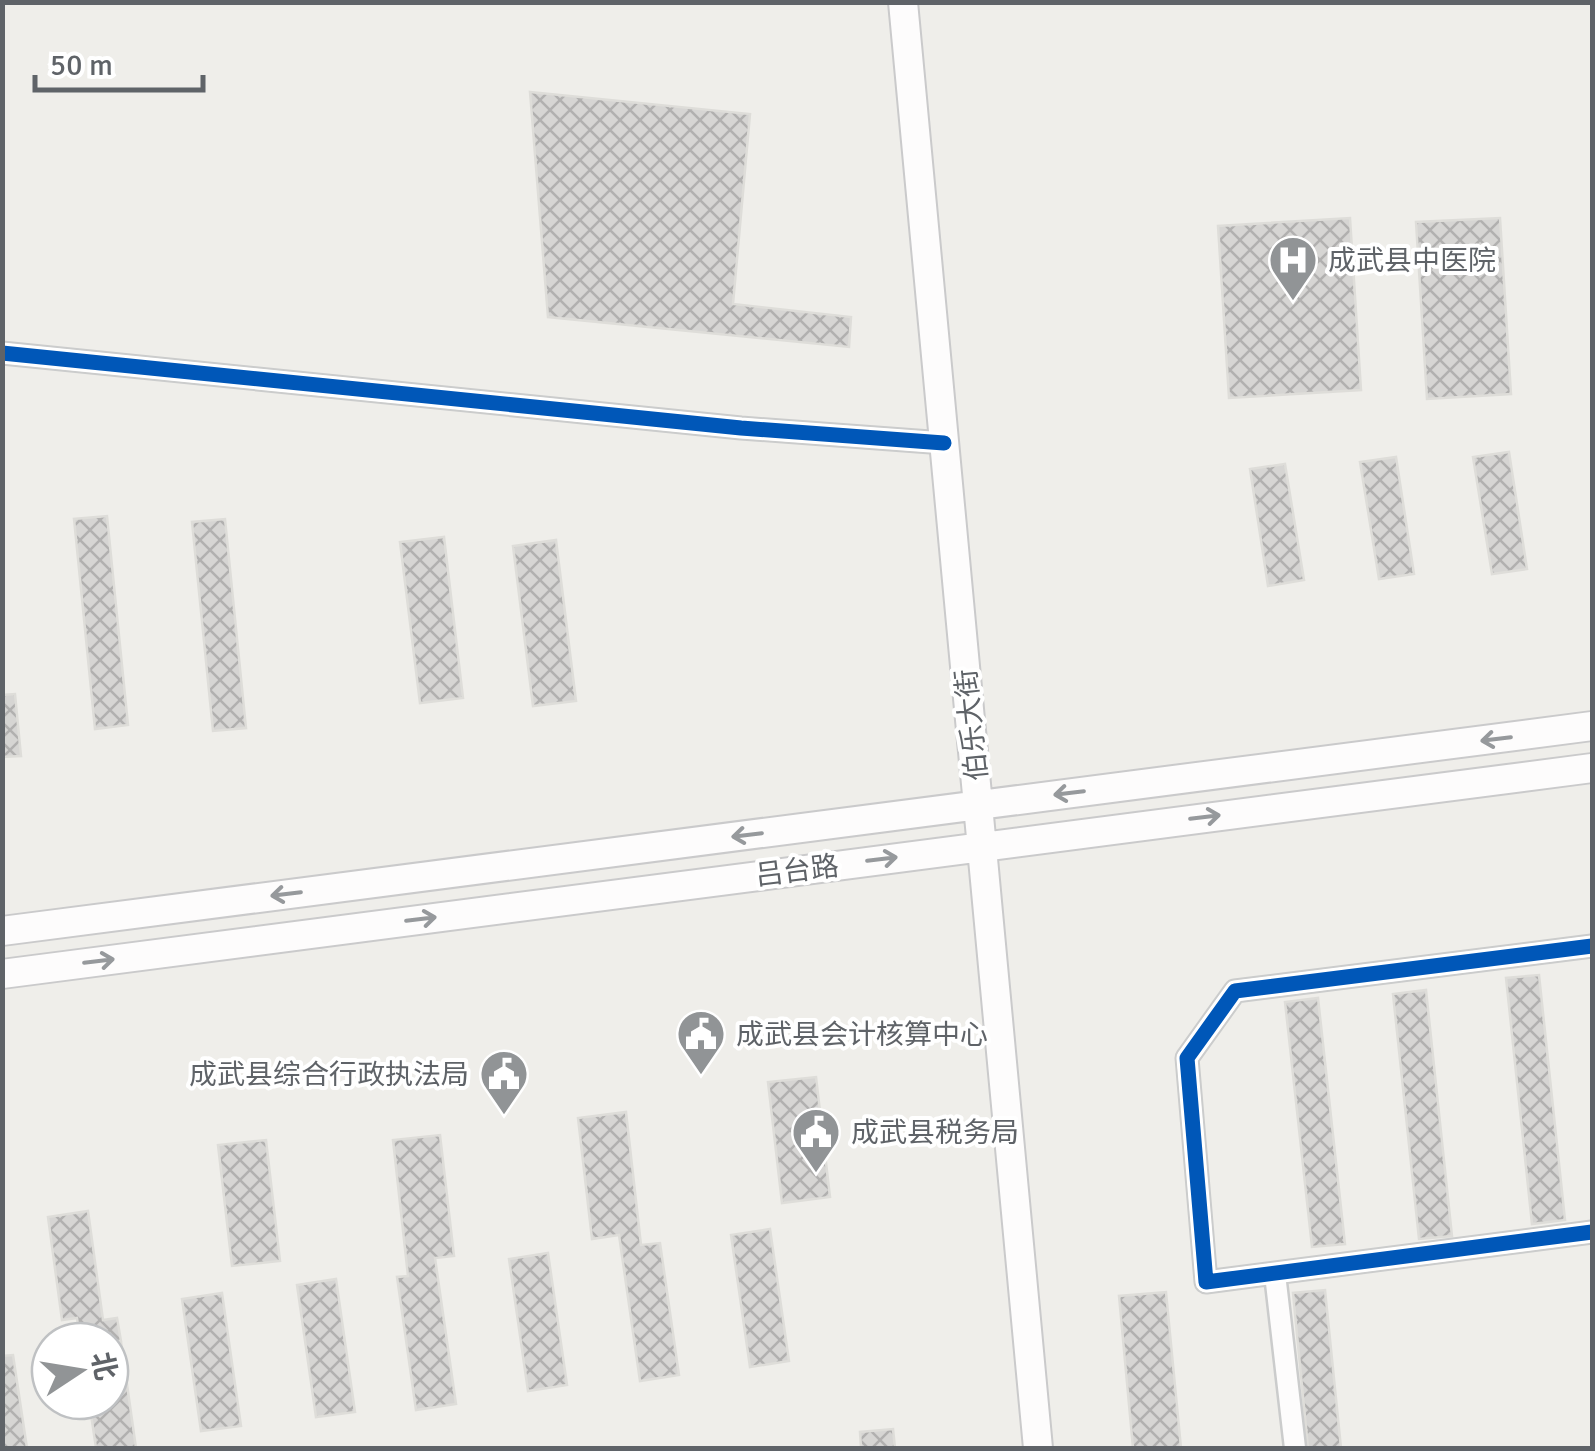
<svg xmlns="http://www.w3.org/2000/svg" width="1595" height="1451" viewBox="0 0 1595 1451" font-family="Signika,'Noto Sans SC',sans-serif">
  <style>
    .building { fill: url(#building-cross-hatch); stroke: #deddd9; stroke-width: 2.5 }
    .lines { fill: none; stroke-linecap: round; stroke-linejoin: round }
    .street-casing { stroke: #cbcccc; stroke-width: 25 }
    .secondary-casing { stroke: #cacacb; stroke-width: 32 }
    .street { stroke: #fdfcfc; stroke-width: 20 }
    .secondary { stroke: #fdfcfc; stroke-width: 28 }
    .cycleway-casing { stroke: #fff; stroke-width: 21 }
    .cycleway { stroke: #0057b8; stroke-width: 15 }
    .oneway { stroke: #96999c }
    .labels { text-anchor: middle; stroke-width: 8; stroke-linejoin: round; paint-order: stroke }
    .poi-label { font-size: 28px; fill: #5f6368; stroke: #fff; text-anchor: start }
    .street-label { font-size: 28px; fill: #5f6368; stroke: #fff }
  </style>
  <defs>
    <pattern id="building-cross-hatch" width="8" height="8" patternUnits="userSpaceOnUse" patternTransform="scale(2.5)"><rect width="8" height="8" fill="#d6d5d3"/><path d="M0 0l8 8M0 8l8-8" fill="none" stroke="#b1b0af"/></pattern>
  </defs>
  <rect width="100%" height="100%" fill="#efeeea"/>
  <path class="building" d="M530 92 750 114 733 304 851 317 849 347 548 317Z
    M1350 218 1361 390 1229 398 1218 226Z
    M1500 218 1511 394 1427 399 1416 222Z
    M1509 452 1527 569 1492 574 1473 457Z
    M1396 457 1414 574 1379 579 1360 462Z
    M1285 464 1304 580 1268 586 1250 469Z
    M107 516 128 725 95 729 74 519Z
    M225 519 246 728 213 731 192 522Z
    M444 537 463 698 420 703 400 542Z
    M556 540 576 701 533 706 513 546Z
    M15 694 21 756 2 757V695Z
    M1539 975 1565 1220 1532 1224 1506 978Z
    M1426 990 1452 1236 1419 1239 1393 994Z
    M1318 998 1345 1244 1312 1247 1285 1002Z
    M816 1077 830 1197 782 1203 768 1082Z
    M626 1112 641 1245 660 1243 679 1375 640 1381 619 1235 592 1239 578 1118Z
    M440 1135 454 1256 435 1258 456 1404 416 1410 397 1277 408 1276 393 1140Z
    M266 1140 280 1261 232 1266 218 1145Z
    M88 1211 103 1320 117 1318 121 1341H80L77 1318 62 1320 48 1217Z
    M770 1229 789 1361 750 1367 731 1235Z
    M548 1253 567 1385 528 1391 509 1259Z
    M336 1279 355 1412 316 1417 297 1285Z
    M1325 1290 1341 1448H1308L1293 1293Z
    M1166 1292 1181 1448H1133L1119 1296Z
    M222 1293 241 1426 201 1431 182 1299Z
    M110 1342H121L136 1448H96L89 1401H110Z
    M13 1355 27 1448H2V1356Z
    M893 1429 895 1448H861L860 1432Z"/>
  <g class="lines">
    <g class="street-casing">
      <path id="street" d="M2 353 741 428 944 443
        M1592 946 1235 991 1187 1058 1206 1282 1592 1232
        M1275 1274 1295 1448"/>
    </g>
    <g class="secondary-casing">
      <path id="secondary" d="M903 2 1038 1448
        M2 931 1592 726
        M2 974 1592 768"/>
    </g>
    <use href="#street" class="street"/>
    <use href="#secondary" class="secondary"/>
    <g class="cycleway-casing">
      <path id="cycleway" d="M2 353 741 428 944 443
        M1592 946 1235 991 1187 1058 1206 1282 1592 1232"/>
    </g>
    <use href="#cycleway" class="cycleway"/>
  </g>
  <defs><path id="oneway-shaft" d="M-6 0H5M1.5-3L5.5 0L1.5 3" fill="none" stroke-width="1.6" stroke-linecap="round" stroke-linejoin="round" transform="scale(2.5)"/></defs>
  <g class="oneway">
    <use href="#oneway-shaft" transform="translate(1496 739) rotate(173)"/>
    <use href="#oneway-shaft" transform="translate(1069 793) rotate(173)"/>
    <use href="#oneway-shaft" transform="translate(1205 817) rotate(-7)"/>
    <use href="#oneway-shaft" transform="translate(747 835) rotate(173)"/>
    <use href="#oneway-shaft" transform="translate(882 859) rotate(-7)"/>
    <use href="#oneway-shaft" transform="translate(286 894) rotate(173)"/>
    <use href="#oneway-shaft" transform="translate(421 919) rotate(-7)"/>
    <use href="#oneway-shaft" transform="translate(99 961) rotate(-7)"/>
  </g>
  <defs>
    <g id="hospital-pin" transform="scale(2.5)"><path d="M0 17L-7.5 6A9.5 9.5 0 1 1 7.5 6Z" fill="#919496" stroke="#fff"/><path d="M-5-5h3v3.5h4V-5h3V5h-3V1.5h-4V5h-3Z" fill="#fff"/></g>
    <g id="civic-pin" transform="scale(2.5)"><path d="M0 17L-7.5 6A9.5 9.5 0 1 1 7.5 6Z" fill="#919496" stroke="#fff"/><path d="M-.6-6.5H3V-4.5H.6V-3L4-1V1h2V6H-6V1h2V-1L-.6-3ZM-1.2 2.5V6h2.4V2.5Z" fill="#fff"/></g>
  </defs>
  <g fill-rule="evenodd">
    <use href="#hospital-pin" x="1293" y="260"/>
    <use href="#civic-pin" x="701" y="1034"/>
    <use href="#civic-pin" x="504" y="1074"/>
    <use href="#civic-pin" x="816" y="1132"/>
  </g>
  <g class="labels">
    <g class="poi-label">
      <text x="1328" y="270">成武县中医院</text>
      <text x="736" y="1044">成武县会计核算中心</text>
      <text x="469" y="1084" text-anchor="end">成武县综合行政执法局</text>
      <text x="851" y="1142">成武县税务局</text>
    </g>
    <g class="street-label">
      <text transform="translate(971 725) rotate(-96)" y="10">伯乐大街</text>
      <text transform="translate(797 870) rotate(-7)" y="10">吕台路</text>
    </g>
  </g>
  <rect width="1595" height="1451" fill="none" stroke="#5f6368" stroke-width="10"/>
  <g transform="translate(80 1371) rotate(78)"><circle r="48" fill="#ffffff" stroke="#bfc1c3" stroke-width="2.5"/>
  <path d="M0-8L18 38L0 25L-18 38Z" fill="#919496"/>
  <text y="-15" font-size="28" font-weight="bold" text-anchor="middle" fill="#5f6368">北</text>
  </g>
  <path d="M35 75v15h168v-15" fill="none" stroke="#5f6368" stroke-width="5"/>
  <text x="50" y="75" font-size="30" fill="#5f6368" stroke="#ffffff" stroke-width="8" paint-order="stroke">50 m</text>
</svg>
